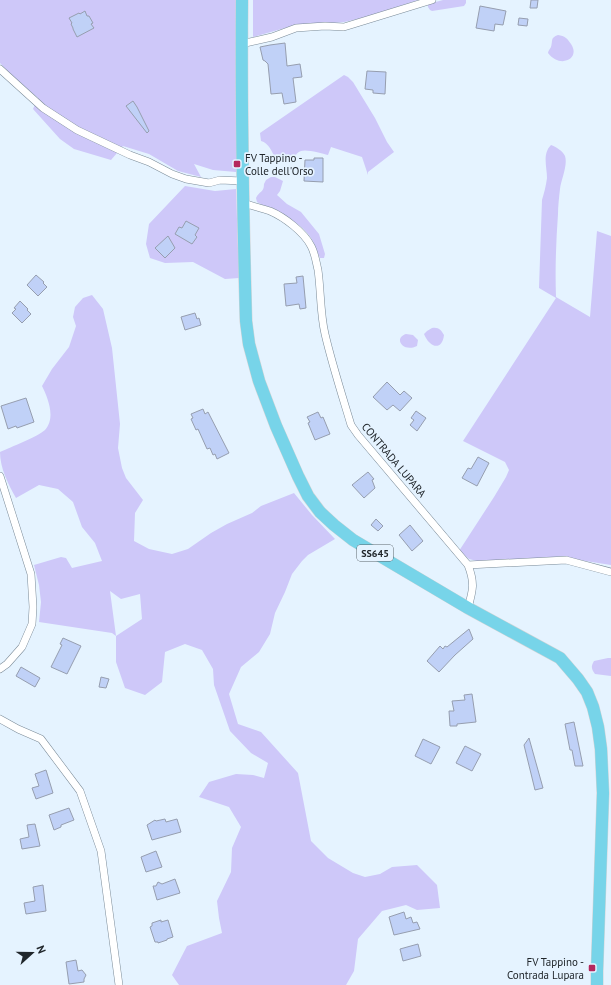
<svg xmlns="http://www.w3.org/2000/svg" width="611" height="985" viewBox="0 0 611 985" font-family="'PT Sans',sans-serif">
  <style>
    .green { fill: #cec8f9; fill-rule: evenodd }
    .building { fill: #c0d1f7; stroke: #969eaf }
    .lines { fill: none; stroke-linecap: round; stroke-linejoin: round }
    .minor-casing { stroke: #7b8b98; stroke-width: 8 }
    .primary-casing { stroke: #d2d4d5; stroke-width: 13 }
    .minor { stroke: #fff; stroke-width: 7 }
    .primary { stroke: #77d4e9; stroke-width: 12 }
    .poi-dot { fill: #b4275e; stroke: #e5f3ff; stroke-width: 1.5 }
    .labels { text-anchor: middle; stroke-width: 3.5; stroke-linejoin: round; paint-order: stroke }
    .shield { fill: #e5f3ff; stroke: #5b646b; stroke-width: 1 }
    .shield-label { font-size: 10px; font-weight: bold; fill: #20262b }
    .poi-label { font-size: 11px; fill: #20262b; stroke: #e5f3ff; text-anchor: start }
    .street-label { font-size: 11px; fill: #20262b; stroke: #e5f3ff }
  </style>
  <rect width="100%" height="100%" fill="#e5f3ff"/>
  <path class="green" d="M0 0H236V172L213 170 194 164 201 177 178 171 149 154 123 146 111 160 74 149 60 139 33 109 38 98 12 76 0 63Z
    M253 0H418L367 17 344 22 292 26 253 37Z
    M443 0H466V3L464 6 432 11 430 10 428 7V4Z
    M558 35C565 36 567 38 571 44 581 59 560 69 548 53 548 51 550 49 551 47 553 40 550 38 558 35Z
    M344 75 348 77 353 82 375 118 387 142 394 152 368 172V175L362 157 331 147 328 155C322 153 306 149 301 151 298 152 295 155 294 158L287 159 275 158C272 152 269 143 261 141L260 133Z
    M551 145C556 147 563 151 565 156 568 165 561 180 560 189 559 198 558 206 558 214 556 242 555 270 556 297L590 317 597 231 611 236V565L573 559 566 556 526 559 477 561 469 559 459 551 494 497 506 477 509 470 505 462 463 441 556 298 539 288 542 200C544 193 546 186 547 178 547 167 542 154 551 145Z
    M271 177H275L283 181 280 191 277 195 287 204 301 212 319 234 325 254 324 258H320C317 252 315 244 311 238 299 219 275 213 257 202L256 198C259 191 264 193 264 184L266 180Z
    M185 186 215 191 236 189 239 278 225 279 193 262 165 263 150 258 146 244 149 224Z
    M92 295 103 309 112 348 120 424 118 448 122 468 126 478 143 500 135 513 134 541 149 549 172 554 188 549 211 533 227 524 252 513 261 506 294 493 312 515 335 539 308 555 302 561 292 574 285 592 275 613 270 634 259 652 241 667 229 694 238 724 261 732 298 773 311 841 328 858 353 873 365 877 380 874 392 867 417 865 437 885 440 908 417 910 406 905 382 911 358 939 354 971 346 985H179L172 975 187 946 222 933 219 918 217 901 231 872 232 848 241 827 229 807 199 797 209 782 236 774 253 775 264 778 268 763 251 753 230 731 214 685 213 669 202 650 185 644 165 652 162 682 145 695 125 688 116 662V636L112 633 39 622 41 602 39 585 34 565 61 557 66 558 72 568 102 561 95 543 82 527 73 502 58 489 39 485 16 498C8 484 0 468 0 452 11 447 37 437 45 430 56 418 48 398 42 386L52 369 69 347 76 326 73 317 75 307 83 298ZM110 591 121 599 140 594 142 619 116 636Z
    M432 328C439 327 441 330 444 335 442 352 429 347 424 334L427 331Z
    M406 334 413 335 418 340 417 346C403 353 393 338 406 334Z
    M608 658H611V676L595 674C591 669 591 666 594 661Z"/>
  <path class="building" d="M531 0H538L537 8H530Z
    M480 6 506 11 503 25 495 24 494 31 476 28Z
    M85 11 87 16H89L93 23 91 24 94 28 77 37 73 29V28L71 24 72 23 69 18 79 13 80 14Z
    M519 18 528 19 527 26 518 25Z
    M285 43 287 66 300 64 302 77 293 78 296 102 284 104 282 93 271 94 268 64 265 61 263 60 260 47 270 45Z
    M367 71 386 72 385 94 373 93V90L365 89Z
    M133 101 137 107 149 131 147 133 126 106Z
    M314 158H323V182L304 181 305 160H314Z
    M186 221 199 228 195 235 197 237 192 244 175 234 179 227 182 228Z
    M168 236 175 248 165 258 155 248Z
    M36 275 44 282 43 283 47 287 38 296 27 285Z
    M303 276 306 308 300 309 299 304 286 306 284 284 297 283 296 277Z
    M20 301 28 309 27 310 31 314 22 323 12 313 16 309 14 308Z
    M195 313 197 319 199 318 201 325 185 330 181 317Z
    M387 382 400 395 404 391 412 398 400 411 393 405 387 410 373 397Z
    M26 398 34 422 17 428 16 426 8 429 1 406Z
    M203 409 205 414 208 412 229 453 217 459 215 454 213 455 210 448 207 449 198 429 196 430 191 419 193 418 191 414Z
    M416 411 426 418 417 431 410 425 414 420 411 418Z
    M318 412 321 418 323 417 330 434 315 440 308 423 310 422 307 417Z
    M478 457 489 463 477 486 462 478 468 468 471 469Z
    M368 472 374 479 372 480 375 488 364 498 352 485Z
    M376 519 383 526 378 531 371 525Z
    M410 525 423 541 412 551 399 535Z
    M469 629 473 639 455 655 439 672 427 661 440 646 443 649 445 646 447 647Z
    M63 638 81 646 67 674 51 667 62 645 60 644Z
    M21 667 40 678 35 687 16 676Z
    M101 677 109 679 106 688 99 687Z
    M472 694 476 722 457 724V726H450L449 711H454L452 701 465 700 464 695Z
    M574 722 583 766H575L572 750H570L565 724Z
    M529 738 543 788 535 790 524 745Z
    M423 739 440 747 431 764 415 756Z
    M465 746 481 754 472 771 456 763Z
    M46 770 53 793 36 799 32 788 39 786 35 774Z
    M69 808 74 820 61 825V827L54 830 49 815Z
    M165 819 166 822 177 819 181 832 152 840 147 825 155 820 156 821Z
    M35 824 40 846 22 849 20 839 29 837 27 825Z
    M156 851 162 867 146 872 141 857Z
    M175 879 180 893 157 900 153 886H156L158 882 162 884Z
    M43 885 46 911 26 914 24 903 35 901 33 887Z
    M404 912 406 919 411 917 413 923 417 922 420 929 394 935 389 917Z
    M161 920V922L168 920 173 937 167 939V940L158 943V942H155L150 927 152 926V923Z
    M418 944 421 956 403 961 400 949Z
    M76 960 78 971 82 970 86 975 84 979V982L69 984 66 962Z"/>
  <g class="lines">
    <g class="minor-casing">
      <path id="minor" d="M241 44 272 37 296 28 325 26 344 27 432 0
        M0 69 43 108 77 130 130 155 149 162 172 174 186 179 209 183 220 180 242 181
        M243 203C252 206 261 208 270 211 284 217 304 232 311 246 315 253 316 262 318 270 321 291 320 313 325 334 332 364 342 395 351 425L358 435 468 565 566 560 611 572
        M0 476 31 574 33 607 32 624 22 647 7 664 0 669
        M468 565C475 583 473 590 468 608
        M0 719 18 729 41 739 80 791 101 851 119 985"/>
    </g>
    <g class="primary-casing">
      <path id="primary" d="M242 0C241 107 243 214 246 321L249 344 259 381 276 426 298 476 308 496 320 512 334 525 353 540 468 608 560 658 578 679 587 692 593 707 598 727 601 749 603 793 597 971V985"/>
    </g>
    <use href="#minor" class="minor"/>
    <use href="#primary" class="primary"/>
  </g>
  <g class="poi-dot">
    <rect x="233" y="160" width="8" height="8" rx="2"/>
    <rect x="588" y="964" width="8" height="8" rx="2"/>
  </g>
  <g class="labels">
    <rect class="shield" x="357" y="545" width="36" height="16" rx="3"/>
    <g class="shield-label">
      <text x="375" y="557">SS645</text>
    </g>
    <g class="poi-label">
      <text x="245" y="162">FV Tappino -<tspan x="245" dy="13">Colle dell'Orso</tspan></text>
      <text x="584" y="966" text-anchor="end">FV Tappino -<tspan x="584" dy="13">Contrada Lupara</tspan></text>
    </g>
    <g class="street-label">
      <text transform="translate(394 460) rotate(50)" y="4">CONTRADA LUPARA</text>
    </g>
  </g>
  <g transform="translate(32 953) rotate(69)" stroke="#e5f3ff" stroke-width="3" paint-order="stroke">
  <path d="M0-3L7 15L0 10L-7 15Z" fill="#20262b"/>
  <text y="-6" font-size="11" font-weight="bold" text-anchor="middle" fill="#20262b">N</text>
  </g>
</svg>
